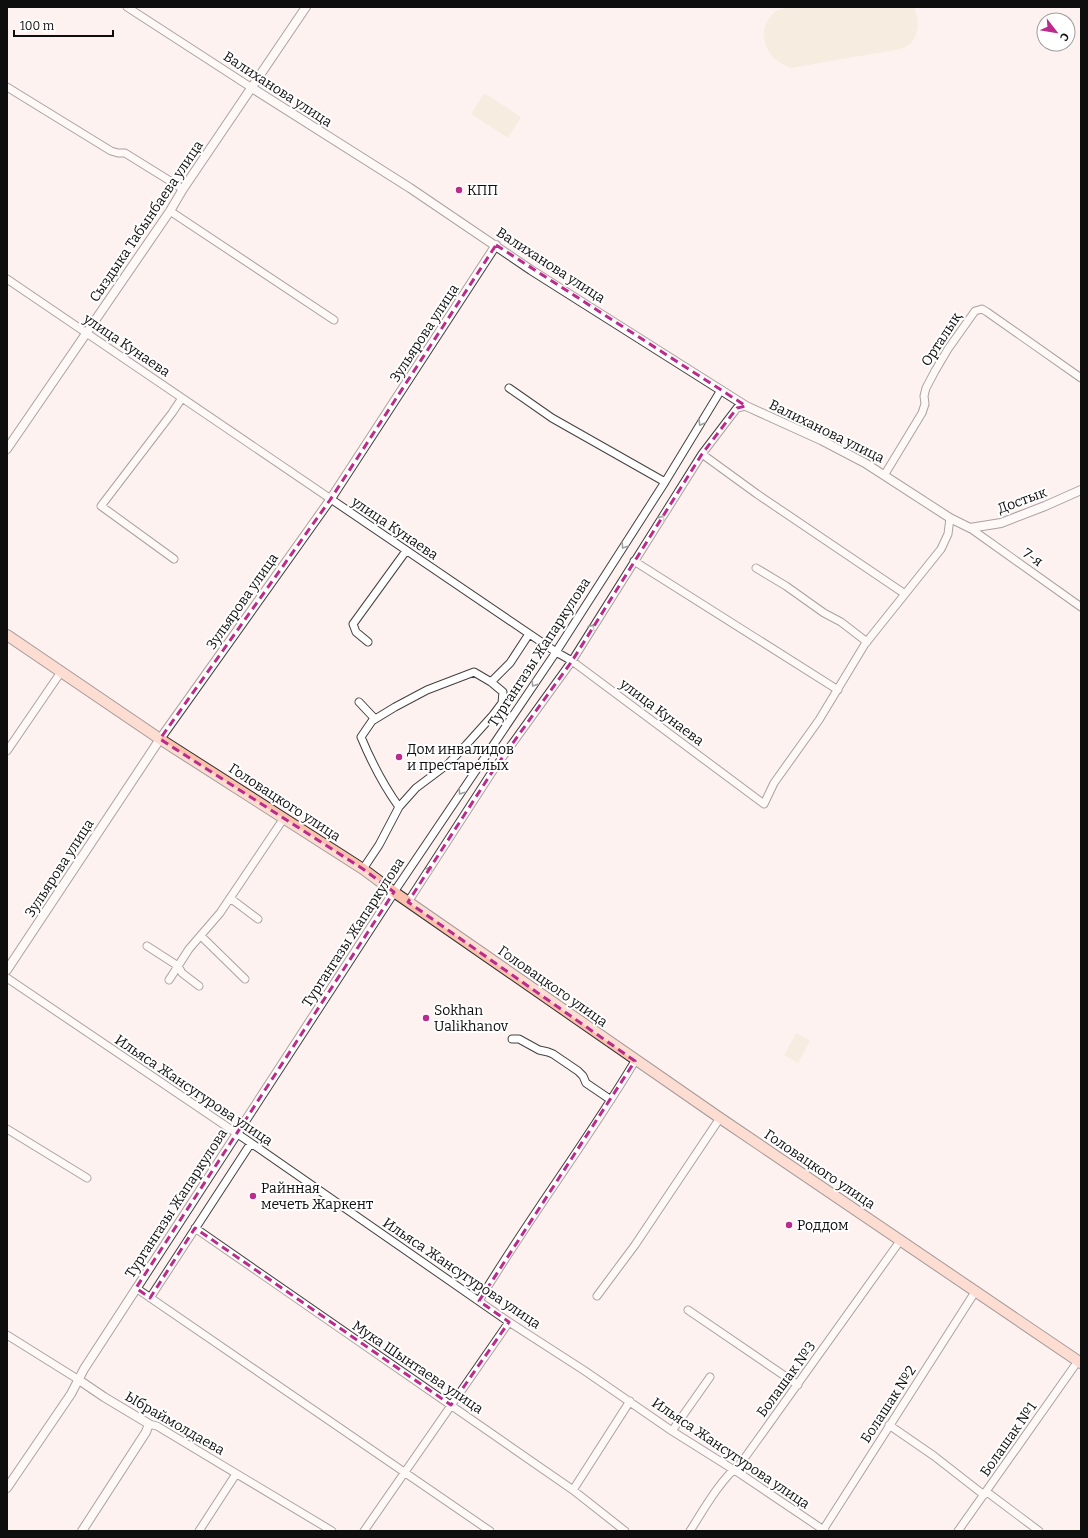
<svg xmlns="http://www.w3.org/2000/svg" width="1088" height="1538" viewBox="0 0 1088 1538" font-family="Bitter,serif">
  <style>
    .pitch { fill: #efe5cc }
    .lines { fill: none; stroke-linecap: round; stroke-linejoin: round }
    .minor-casing { stroke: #414141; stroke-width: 9 }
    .tertiary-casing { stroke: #414141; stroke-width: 10 }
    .secondary-casing { stroke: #303030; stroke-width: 12 }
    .minor { stroke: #fff; stroke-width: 7 }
    .tertiary { stroke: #fff; stroke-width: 8 }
    .secondary { stroke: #fcc1ad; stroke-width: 10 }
    .oneway { stroke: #9f9f9f }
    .marked { fill: none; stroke: #ba2b8d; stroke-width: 3; stroke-dasharray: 8 5; stroke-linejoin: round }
    .poi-dot { fill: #ba2b8d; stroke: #fff; stroke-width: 1.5 }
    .labels { text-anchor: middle; stroke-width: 4; stroke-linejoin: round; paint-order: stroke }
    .street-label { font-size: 14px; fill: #0e0e0e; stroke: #fff }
    .poi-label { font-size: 14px; fill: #0e0e0e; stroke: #fff; text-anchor: start }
  </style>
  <rect width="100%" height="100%" fill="#fef2f0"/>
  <path class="pitch" d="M793 7H914C919 18 920 34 911 43 908 46 903 48 900 49L791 68C775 62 766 53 764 37 764 32 764 26 767 22 769 17 774 13 777 10Z
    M484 93 521 117 508 138 471 114Z
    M796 1033 810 1041 798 1063 784 1055Z"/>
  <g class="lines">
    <g class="minor-casing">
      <path id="minor" d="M127 7 252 88
        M7 87 111 151 118 153H125L183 189
        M170 211 334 320
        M7 279 556 652 572 661 764 804 774 783 819 720 865 644 941 549 948 534 950 518
        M509 388 552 418 665 482
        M702 454 757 494 905 594
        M885 474 922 413 925 404 924 396 926 388 935 371 948 349 975 311 982 309 987 312 1081 378
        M970 528 1081 607
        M174 559 101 506 172 413 182 398
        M634 561 838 690
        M756 568 786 586 824 613 841 622 867 642
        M368 642 356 632 353 624 406 551
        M359 702 375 719
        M7 751 61 672
        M399 807C384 786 371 761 361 737L372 721 395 707 427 690 474 672 491 682
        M363 869 379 845 399 807 416 788 448 764 466 745 493 715 502 703 503 692 491 682 510 663 529 634
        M394 892 556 652 665 482 721 390
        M230 898 258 919
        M408 902 494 769 572 661 702 454 737 408 746 406
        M201 936 245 979
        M147 946 178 966 182 973 199 986
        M7 978 251 1143 509 1322 585 1371 672 1431 742 1475 825 1531
        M169 980 189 949 220 913 284 818
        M512 1039H519L539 1050 548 1052 553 1054 578 1071 583 1076 586 1083 611 1100
        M7 1129 87 1178
        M195 1228 573 1490 625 1531
        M136 1288 490 1531
        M597 1296 635 1245 720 1118
        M150 1298 251 1143
        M479 1301C528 1219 586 1143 635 1061
        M688 1310 798 1385
        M7 1335 79 1380
        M149 1424 157 1426 332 1531
        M889 1425 934 1456 984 1495
        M672 1431 710 1377
        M573 1490 630 1401
        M987 1492 1039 1531
        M823 1530 975 1292
        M199 1531 236 1474
        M364 1531 509 1322
        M690 1531C704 1509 720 1480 741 1463L900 1241
        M958 1531 1078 1361"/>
    </g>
    <g class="tertiary-casing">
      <path id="tertiary" d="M252 88 410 188 531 270 746 406 821 440 865 463 950 518 970 528 1001 523 1045 506 1081 490
        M7 449 170 211 183 189 306 7
        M7 970 160 739 330 500 496 245
        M79 1380 104 1397 149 1424 146 1432 82 1531
        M7 1488 71 1394 84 1369 394 892"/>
    </g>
    <g class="secondary-casing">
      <path id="secondary" d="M7 635 160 739 363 869 394 892 720 1118 1081 1363"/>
    </g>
    <use href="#minor" class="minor"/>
    <use href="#tertiary" class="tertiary"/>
    <use href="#secondary" class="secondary"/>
  </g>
  <defs><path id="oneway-chevron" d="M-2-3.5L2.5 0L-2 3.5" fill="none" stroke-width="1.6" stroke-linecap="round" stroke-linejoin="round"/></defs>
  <g class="oneway">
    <use href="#oneway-chevron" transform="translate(701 423) rotate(121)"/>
    <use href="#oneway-chevron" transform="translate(662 518) rotate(-57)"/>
    <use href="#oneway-chevron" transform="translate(624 546) rotate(123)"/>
    <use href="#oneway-chevron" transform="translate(592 627) rotate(-58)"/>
    <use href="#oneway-chevron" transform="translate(534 684) rotate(124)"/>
    <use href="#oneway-chevron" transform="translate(461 792) rotate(124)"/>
    <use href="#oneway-chevron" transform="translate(430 869) rotate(-57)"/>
  </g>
  <path d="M0 0H1088V1538H0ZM496 245 746 406 737 408 702 454 572 661 494 769 408 902 635 1061 479 1301 509 1322 451 1405 195 1228 150 1298 136 1288 394 892 363 869 160 739 330 500Z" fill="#fef2f0" fill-opacity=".55" fill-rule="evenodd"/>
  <path class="marked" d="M496 245 746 406 737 408 702 454 572 661 494 769 408 902 635 1061 479 1301 509 1322 451 1405 195 1228 150 1298 136 1288 394 892 363 869 160 739 330 500Z"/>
  <g class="poi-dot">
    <circle cx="459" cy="190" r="4"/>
    <circle cx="399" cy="757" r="4"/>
    <circle cx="426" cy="1018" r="4"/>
    <circle cx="253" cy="1196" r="4"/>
    <circle cx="789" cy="1225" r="4"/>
  </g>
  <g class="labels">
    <g class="street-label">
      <text transform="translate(278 89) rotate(33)" y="5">Валиханова улица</text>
      <text transform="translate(146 221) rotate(-56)" y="5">Сыздыка Табынбаева улица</text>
      <text transform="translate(551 265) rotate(33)" y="5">Валиханова улица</text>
      <text transform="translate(424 333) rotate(-57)" y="5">Зульярова улица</text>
      <text transform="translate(941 339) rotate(-57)" y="5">Орталық</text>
      <text transform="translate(127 345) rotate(34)" y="5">улица Кунаева</text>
      <text transform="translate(827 431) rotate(26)" y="5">Валиханова улица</text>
      <text transform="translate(1022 500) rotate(-20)" y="5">Достык</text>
      <text transform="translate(395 528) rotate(34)" y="5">улица Кунаева</text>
      <text transform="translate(1033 557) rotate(35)" y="5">7-я</text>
      <text transform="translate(242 601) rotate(-55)" y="5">Зульярова улица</text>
      <text transform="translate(539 652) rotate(-57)" y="5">Тургангазы Жапаркулова</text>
      <text transform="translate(662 712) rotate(37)" y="5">улица Кунаева</text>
      <text transform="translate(285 802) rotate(33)" y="5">Головацкого улица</text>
      <text transform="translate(59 868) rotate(-57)" y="5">Зульярова улица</text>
      <text transform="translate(353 932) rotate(-57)" y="5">Тургангазы Жапаркулова</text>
      <text transform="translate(553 986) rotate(35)" y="5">Головацкого улица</text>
      <text transform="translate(194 1090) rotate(34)" y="5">Ильяса Жансугурова улица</text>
      <text transform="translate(820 1169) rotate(34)" y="5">Головацкого улица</text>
      <text transform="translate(176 1203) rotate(-57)" y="5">Тургангазы Жапаркулова</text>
      <text transform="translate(462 1273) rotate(34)" y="5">Ильяса Жансугурова улица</text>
      <text transform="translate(418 1367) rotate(34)" y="5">Мука Шынтаева улица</text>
      <text transform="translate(786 1379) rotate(-54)" y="5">Болашак №3</text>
      <text transform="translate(888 1404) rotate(-57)" y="5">Болашак №2</text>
      <text transform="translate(175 1423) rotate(30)" y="5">Ыбраймолдаева</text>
      <text transform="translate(1008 1439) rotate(-55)" y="5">Болашак №1</text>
      <text transform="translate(731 1453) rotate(34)" y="5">Ильяса Жансугурова улица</text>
    </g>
    <g class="poi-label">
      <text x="467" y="195">КПП</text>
      <text x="407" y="754">Дом инвалидов<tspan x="407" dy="16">и престарелых</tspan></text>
      <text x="434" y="1015">Sokhan<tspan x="434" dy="16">Ualikhanov</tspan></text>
      <text x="261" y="1193">Райнная<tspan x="261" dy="16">мечеть Жаркент</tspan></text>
      <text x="797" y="1230">Роддом</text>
    </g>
  </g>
  <rect width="1088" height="1538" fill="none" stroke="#0e0e0e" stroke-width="16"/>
  <g transform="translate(1056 32) rotate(121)"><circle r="19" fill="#ffffff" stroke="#9f9f9f"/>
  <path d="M0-3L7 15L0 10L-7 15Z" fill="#ba2b8d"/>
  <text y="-6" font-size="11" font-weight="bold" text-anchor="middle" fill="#0e0e0e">С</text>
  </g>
  <path d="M14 30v6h99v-6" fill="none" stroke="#0e0e0e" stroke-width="2"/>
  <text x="20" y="30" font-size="12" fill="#0e0e0e" stroke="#ffffff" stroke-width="3" paint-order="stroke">100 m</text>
</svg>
